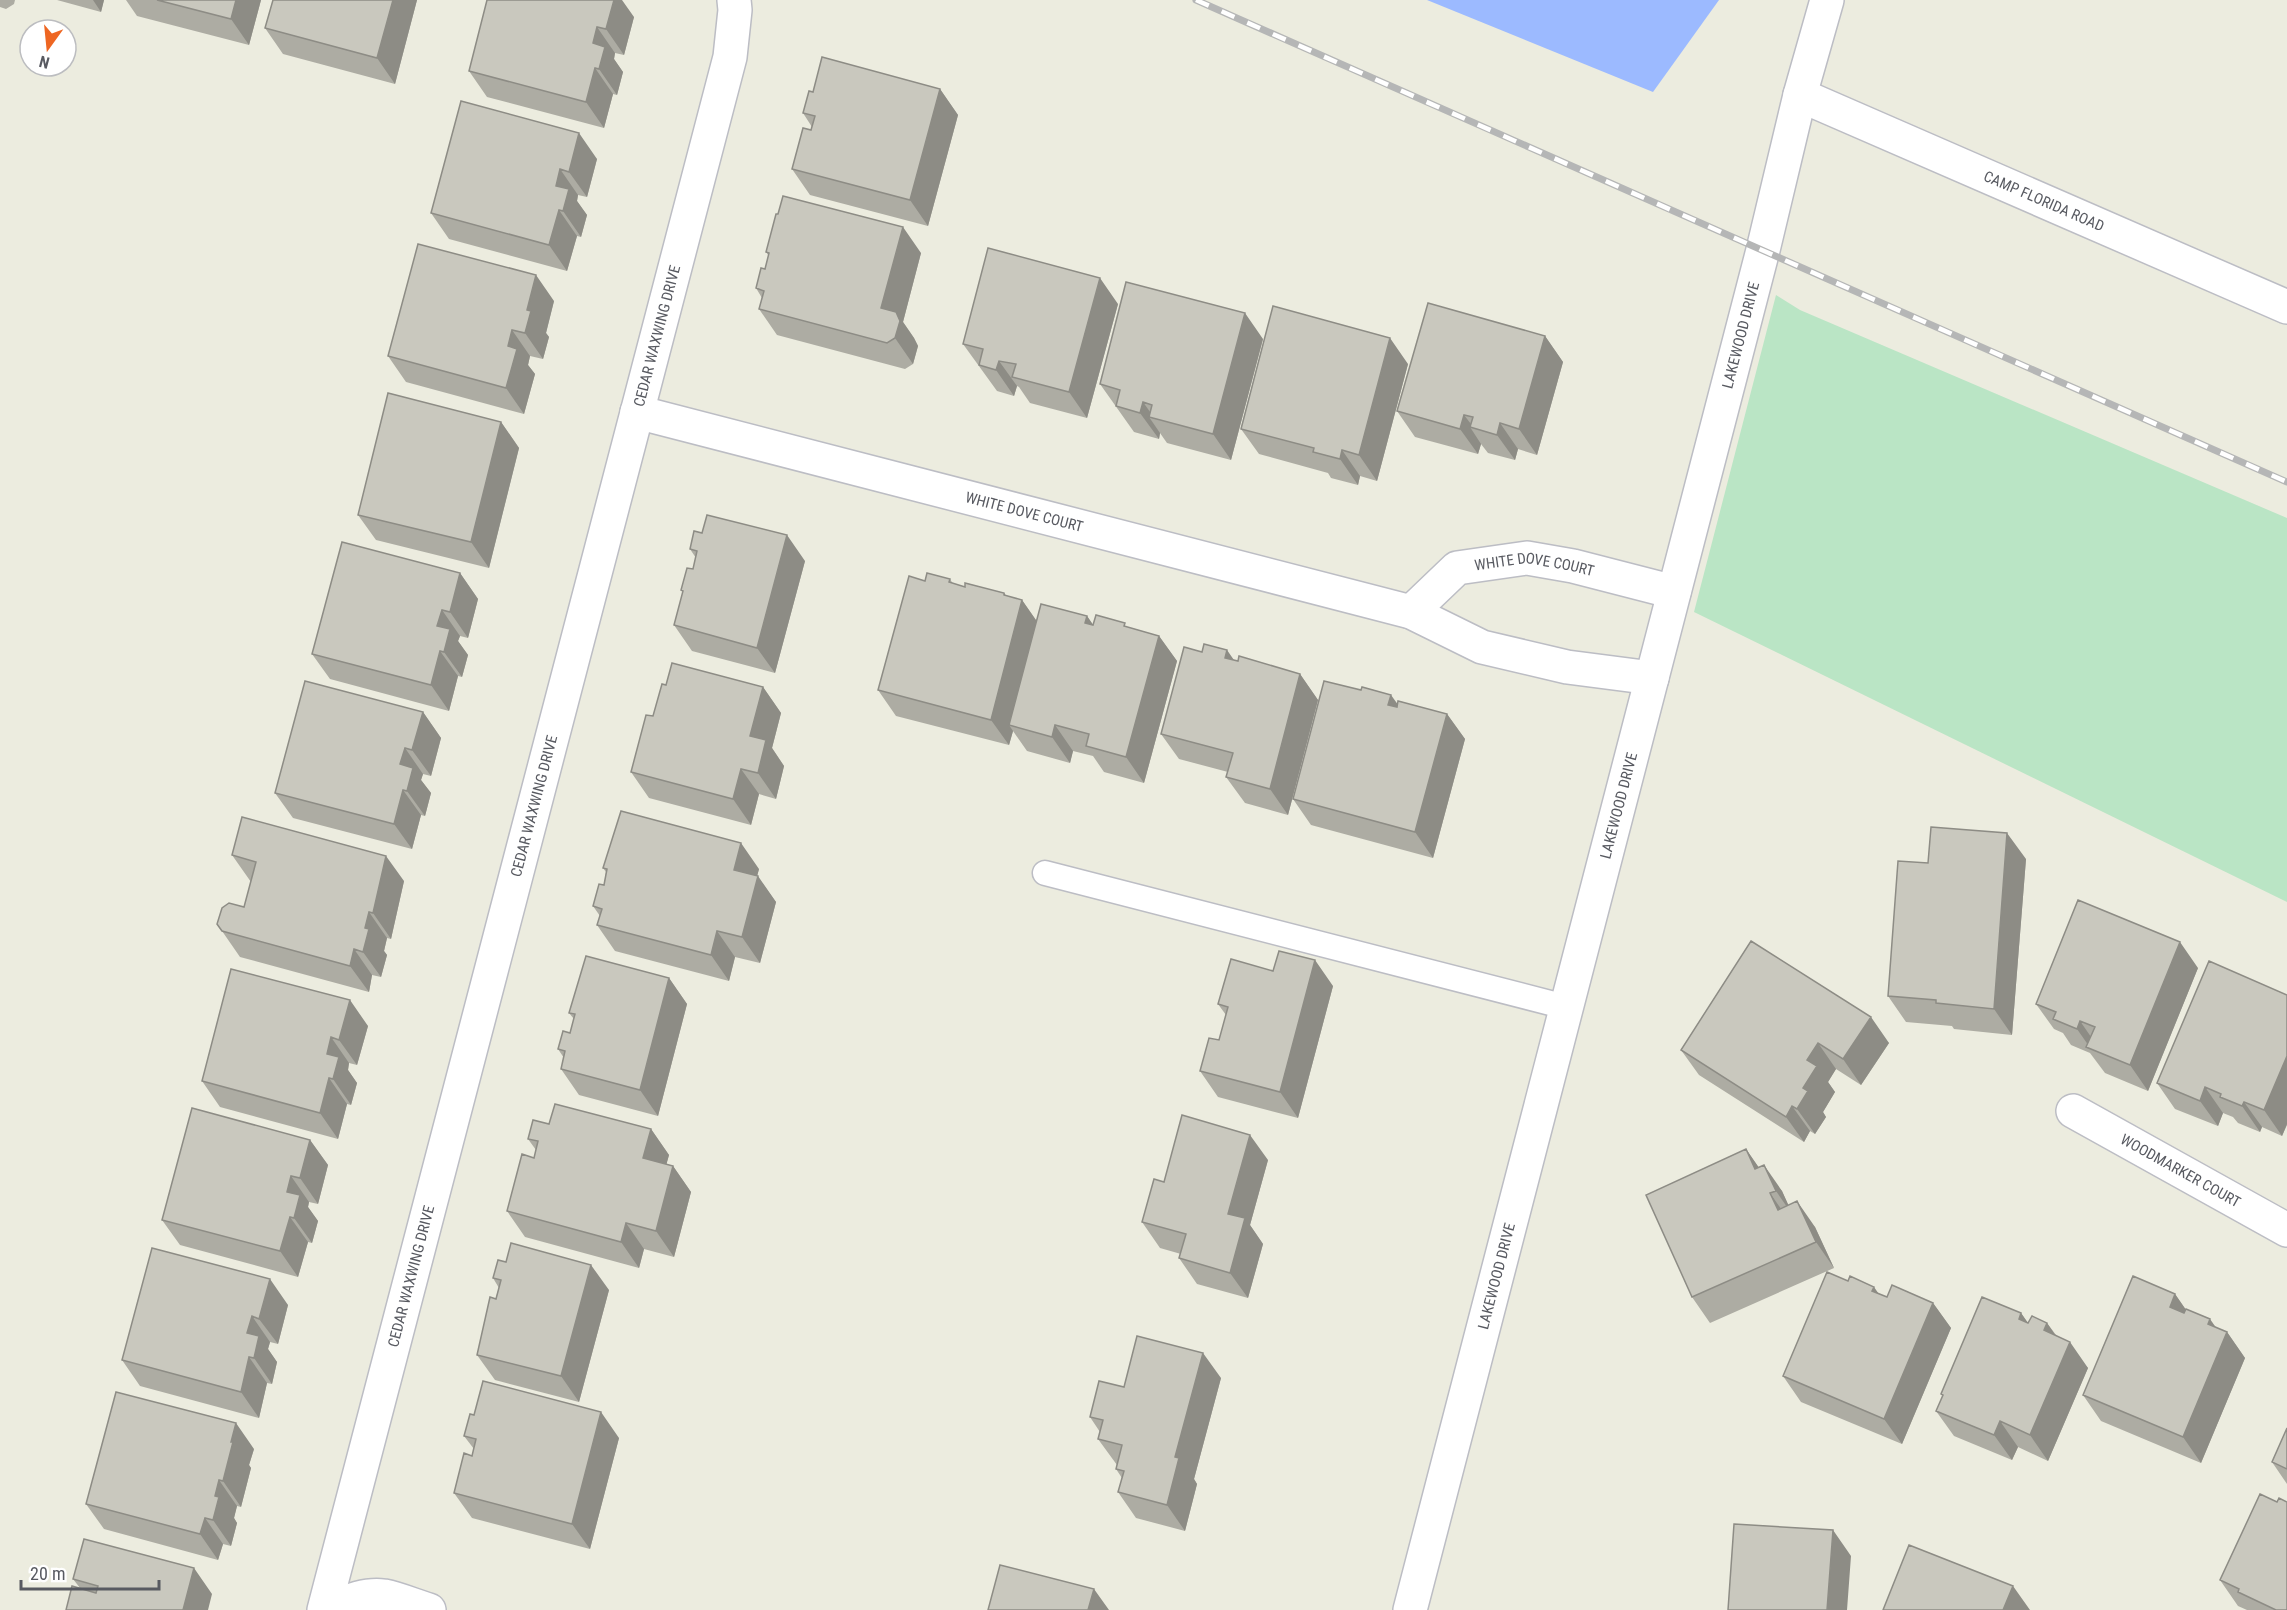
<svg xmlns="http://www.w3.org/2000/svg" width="2287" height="1610" viewBox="0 0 2287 1610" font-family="'Roboto Condensed',sans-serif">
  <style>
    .green { fill: #bae5c5 }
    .water { fill: #9cbaff }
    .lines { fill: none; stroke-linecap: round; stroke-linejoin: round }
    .service-casing { stroke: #bcbdc4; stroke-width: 27 }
    .minor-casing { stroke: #bcbdc4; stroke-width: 36 }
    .tertiary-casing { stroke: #bcbdc4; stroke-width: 36 }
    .service { stroke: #fff; stroke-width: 24 }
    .minor { stroke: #fff; stroke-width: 33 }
    .tertiary { stroke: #fff; stroke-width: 33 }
    .rail-casing { stroke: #b5b6b6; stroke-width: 7 }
    .rail { stroke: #fff; stroke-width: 4.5; stroke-dasharray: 14; stroke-linecap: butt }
    .wall { fill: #adaca3 }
    .shaded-wall { fill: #8d8c85 }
    .building { fill: #c9c8be; stroke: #8d8c85; stroke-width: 1.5 }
    .labels { text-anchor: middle; stroke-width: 4.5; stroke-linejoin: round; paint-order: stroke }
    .street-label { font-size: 15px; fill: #585a61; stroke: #fff }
  </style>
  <rect width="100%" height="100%" fill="#ececdf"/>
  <path class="green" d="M1776 295 1800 310 2287 518V902L1694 612Z"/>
  <path class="water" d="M1427 0H1719L1653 92Z"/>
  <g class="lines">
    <g class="service-casing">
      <path id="service" d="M1045 873 1566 1007"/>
    </g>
    <g class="minor-casing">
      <g id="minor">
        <path id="s1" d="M1800 95 2287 307"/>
        <path id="s2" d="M637 412 1411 612 1482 647 1567 667 1652 678"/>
        <path id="s3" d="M1411 612 1457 568 1527 558 1573 566 1674 592"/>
        <path id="s4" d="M2073 1111 2287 1230"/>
        <path id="s5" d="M324 1610 730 57 735 10 734 0"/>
        <path d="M335 1610C344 1599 370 1594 384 1596 399 1599 415 1606 429 1610"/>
      </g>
    </g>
    <g class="tertiary-casing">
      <g id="tertiary">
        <path id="s6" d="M1410 1610 1763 250 1800 95 1827 0"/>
      </g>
    </g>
    <use href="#service" class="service"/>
    <use href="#minor" class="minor"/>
    <use href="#tertiary" class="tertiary"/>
    <g class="rail-casing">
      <path id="rail" d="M1196 0 2287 482"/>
    </g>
    <use href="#rail" class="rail"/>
  </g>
  <path class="wall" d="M0 0H15L14 4 6 9 0 7Z
    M57 0H104L101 12Z
    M126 0H261L249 45 137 16Z
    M273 0H417L395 84 283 54 265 28Z
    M487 0 634 17 624 55 615 53 614 59 623 72 617 95 613 94 604 128 487 97 469 71Z
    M940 89 958 115 928 226 810 195 792 169 812 127 803 113 813 92Z
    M461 101 597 159 587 197 578 195 577 201 587 215 581 237 577 236 567 271 449 239 431 213Z
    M766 252 921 253 903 322 914 338 918 346 913 364 905 369 777 335 759 309 762 298 756 288 765 269 769 256Z
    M554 301 546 333 549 337 543 359 530 356 528 365 535 374 524 414 406 382 388 356Z
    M1118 304 1087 418 1030 403 1019 387 1017 386 1014 396 997 391 963 344Z
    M1545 336 1563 362 1537 455 1518 449 1515 460 1488 453 1481 444 1478 454 1415 437 1397 411Z
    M1263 339 1231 460 1167 443 1160 433 1159 439 1134 432 1100 384Z
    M1408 364 1377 481 1360 476 1358 485 1331 478 1328 473 1259 454 1241 429Z
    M501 422 519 448 489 568 376 540 358 515Z
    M690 549 805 561 775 673 692 651 674 625 683 592 681 590 693 569 696 558Z
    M460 573 478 599 468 638 460 636 458 641 468 655 462 677 458 676 449 711 330 679 312 654Z
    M950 579 953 584 965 587 1004 593 1006 596 1022 600 1036 620 1087 616 1093 625 1128 627 1159 636 1177 661 1144 783 1104 772 1093 756 1073 751 1070 763 1027 751 1013 731 1009 745 896 716 878 690 925 581Z
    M1234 661 1300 674 1318 700 1288 815 1245 803 1226 777 1228 772 1179 759 1161 734Z
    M666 685 763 687 781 713 772 748 784 766 776 799 759 794 751 825 649 798 631 772Z
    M1397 704 1447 714 1465 739 1433 858 1311 825 1293 799Z
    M423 712 441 738 431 776 423 774 421 780 431 793 425 816 421 815 412 849 293 818 275 793Z
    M232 855 404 881 391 939 387 938 384 951 387 955 381 977 372 975 369 992 240 957 222 931 244 907 251 882Z
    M2026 859 2012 1035 1954 1029 1952 1026 1906 1022 1888 996 1928 863Z
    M603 868 759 869 757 876 776 902 760 963 735 957 729 981 615 951 597 925 600 916 593 906 604 885 606 872Z
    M1751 941 1889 1043 1861 1085 1836 1069 1828 1082 1835 1092 1823 1112 1826 1117 1815 1134 1810 1131 1804 1142 1699 1075 1681 1050Z
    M2198 968 2148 1091 2105 1073 2090 1053 2071 1045 2063 1033 2054 1029 2036 1004Z
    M231 969 368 1026 357 1065 349 1063 348 1070 357 1083 351 1105 347 1104 338 1139 220 1107 202 1081Z
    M1273 971 1333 986 1298 1118 1218 1097 1200 1071 1219 1040 1226 1015 1218 1004Z
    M669 978 687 1004 658 1116 579 1095 561 1069 564 1058 558 1049 570 1033 574 1019 569 1013Z
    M2287 995V1126V1125L2282 1136 2262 1127 2260 1132 2238 1123 2233 1117 2223 1113 2218 1126 2175 1109 2157 1083Z
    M549 1124 651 1129 669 1155 666 1165 673 1166 691 1192 674 1257 644 1249 639 1268 525 1237 507 1211 534 1158 536 1150 528 1139Z
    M310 1140 328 1165 318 1204 309 1202 308 1207 318 1221 312 1243 308 1242 298 1277 180 1245 162 1220Z
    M1746 1149 1759 1168 1782 1191 1788 1205 1815 1227 1834 1268 1710 1323 1692 1297Z
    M1268 1160 1250 1225 1263 1244 1248 1298 1197 1284 1179 1258 1181 1254 1160 1248 1142 1222 1164 1182Z
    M152 1248 288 1305 278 1344 270 1342 268 1349 277 1362 272 1384 267 1383 259 1418 140 1386 122 1360Z
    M506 1262 609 1290 579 1402 495 1380 477 1355 499 1288 493 1278Z
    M1879 1294 1887 1297 1933 1303 1951 1328 1902 1444 1801 1402 1783 1376Z
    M2175 1294 2186 1310 2216 1328 2227 1332 2245 1358 2201 1463 2101 1421 2083 1395Z
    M2021 1313 2028 1323H2047L2056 1335 2088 1368 2048 1461 2018 1447 2012 1460 1954 1436 1936 1411 1943 1397 1941 1394Z
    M1221 1378 1194 1479 1197 1484 1185 1531 1136 1518 1118 1492 1122 1478 1116 1469 1117 1465 1098 1439 1100 1432 1090 1417 1124 1387Z
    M474 1415 619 1438 590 1549 472 1518 454 1493 472 1456 474 1449 464 1436Z
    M2287 1428V1484L2272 1462Z
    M254 1449 249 1465 251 1468 241 1507 237 1506 234 1518 237 1523 231 1546 223 1544 218 1560 104 1529 86 1504Z
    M73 1579 212 1594 66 1610 80 1588Z
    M2220 1580 2287 1610H2247L2238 1606Z"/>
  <path class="shaded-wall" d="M93 0H104L101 12Z
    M236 0H261L249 45 231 19Z
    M393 0H417L395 84 377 58Z
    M614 0H622L634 17 624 55 606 29Z
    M597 27 615 53 614 59 623 72 617 95 599 69 593 43Z
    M595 68 613 94 604 128 586 102Z
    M940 89 958 115 928 226 910 200Z
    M579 133 597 159 587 197 569 172Z
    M560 169 578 195 577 201 587 215 581 237 563 211 556 186Z
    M559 210 577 236 567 271 549 245Z
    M903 227 921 253 903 322 914 338 918 346 913 364 895 338 881 308Z
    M536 275 554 301 546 333 549 337 543 359 525 333 527 310Z
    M1100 278 1118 304 1087 418 1069 392Z
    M1245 313 1263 339 1231 460 1213 434Z
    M512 330 530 356 528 365 535 374 524 414 506 388 508 346Z
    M1545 336 1563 362 1537 455 1519 429Z
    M1390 338 1408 364 1377 481 1359 455Z
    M999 361 1017 386 1014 396 996 370Z
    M1143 402 1155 419 1149 417 1160 433 1159 439 1140 413Z
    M1464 415 1474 428 1470 427 1481 444 1478 454 1460 429Z
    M501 422 519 448 489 568 471 542Z
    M1500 423 1518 449 1515 460 1497 435Z
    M1342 450 1360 476 1358 485 1340 459Z
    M787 535 805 561 775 673 757 648Z
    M460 573 478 599 468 638 450 612Z
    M1004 593 1019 613 1022 600 1040 626 1009 725 1013 731 1009 745 991 720Z
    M442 610 460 636 458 641 468 655 462 677 444 652 437 626Z
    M1087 616 1105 642 1085 623Z
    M1159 636 1177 661 1144 783 1126 757Z
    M1227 650 1245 676 1225 658Z
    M440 651 458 676 449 711 431 685Z
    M1300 674 1318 700 1288 815 1270 789Z
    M763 687 781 713 772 748 784 766 776 799 758 773 750 736Z
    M1391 695 1409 720 1388 705Z
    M423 712 441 738 431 776 412 750Z
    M1447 714 1465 739 1433 858 1415 832Z
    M1055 725 1073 751 1070 763 1052 737Z
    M405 748 423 774 421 780 431 793 425 816 407 791 400 764Z
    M741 769 759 794 751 825 733 799Z
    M403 790 421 815 412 849 394 824Z
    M2007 833 2026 859 2012 1035 1994 1009Z
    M741 843 759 869 752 895 734 870Z
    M386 856 404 881 391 939 373 913Z
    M758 876 776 902 760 963 742 937Z
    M369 912 387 938 384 951 387 955 381 977 363 952 365 928Z
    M717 931 735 957 729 981 711 955Z
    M2180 942 2198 968 2148 1091 2130 1065Z
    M354 949 372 975 369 992 350 966Z
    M1315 960 1333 986 1298 1118 1280 1092Z
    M669 978 687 1004 658 1116 640 1090Z
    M350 1000 368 1026 357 1065 339 1040Z
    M1871 1017 1889 1043 1861 1085 1843 1059Z
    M2080 1021 2098 1047 2091 1049 2077 1029Z
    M331 1037 349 1063 348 1070 357 1083 351 1105 333 1079 327 1054Z
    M1818 1043 1836 1069 1828 1082 1835 1092 1823 1112 1826 1117 1815 1134 1797 1109 1803 1088 1807 1060Z
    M2287 1056V1124L2282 1136 2264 1110Z
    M329 1078 347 1104 338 1139 320 1113Z
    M2205 1087 2223 1113 2218 1126 2200 1101Z
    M2244 1102 2262 1127 2260 1132 2242 1106Z
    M1792 1106 1810 1131 1804 1142 1786 1117Z
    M651 1129 669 1155 661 1184 643 1158Z
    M1250 1135 1268 1160 1250 1225 1263 1244 1248 1298 1230 1273 1228 1214Z
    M310 1140 328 1165 318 1204 300 1178Z
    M1746 1149 1764 1175 1755 1169Z
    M1764 1165 1782 1191 1794 1217 1776 1191Z
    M673 1166 691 1192 674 1257 656 1231Z
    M291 1176 309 1202 308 1207 318 1221 312 1243 294 1218 287 1192Z
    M1770 1193 1788 1219 1778 1210Z
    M1797 1201 1815 1227 1834 1268 1816 1242Z
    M290 1217 308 1242 298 1277 280 1251Z
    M626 1223 644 1249 639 1268 621 1242Z
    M591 1265 609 1290 579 1402 561 1376Z
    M270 1279 288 1305 278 1344 259 1319Z
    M1874 1287 1892 1313 1872 1291Z
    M2175 1294 2193 1320 2170 1307Z
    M1933 1303 1951 1328 1902 1444 1884 1419Z
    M2021 1313 2039 1339 2019 1319Z
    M252 1316 270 1342 268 1349 277 1362 272 1384 254 1358 247 1333Z
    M2210 1319 2224 1339 2227 1332 2245 1358 2201 1463 2183 1437 2208 1324Z
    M2047 1323 2065 1349 2044 1330Z
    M2070 1342 2088 1368 2048 1461 2030 1435Z
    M1203 1353 1221 1378 1194 1479 1197 1484 1185 1531 1167 1505 1175 1457Z
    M249 1357 267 1383 259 1418 241 1392Z
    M601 1412 619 1438 590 1549 572 1524Z
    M2000 1421 2018 1447 2012 1460 1994 1435Z
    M236 1423 254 1449 249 1465 251 1468 241 1507 223 1481 231 1442Z
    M219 1480 237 1506 234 1518 237 1523 231 1546 213 1520 215 1496Z
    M205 1518 223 1544 218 1560 200 1534Z
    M1833 1530 1851 1556 1847 1610H1827Z
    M194 1568 212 1594 208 1610H183Z
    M2013 1586 2030 1610H2003Z
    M1094 1589 1109 1610H1088Z"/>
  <path class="building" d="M157 0H236L231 19Z
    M273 0H393L377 58 265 28Z
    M487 0H614L606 29 597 27 593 43 605 47 599 69 595 68 586 102 469 71Z
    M822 57 940 89 910 200 792 169 803 128 811 130 815 116 803 113 809 91 813 92Z
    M461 101 579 133 569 172 560 169 556 186 569 189 563 211 559 210 549 245 431 213Z
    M783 196 903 227 881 308 896 312 900 321 895 338 887 343 759 309 764 291 756 288 761 268 765 269 769 253 766 252 776 214H778Z
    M418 244 536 275 527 310 531 311 525 333 512 330 508 346 517 349 506 388 388 356Z
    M988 248 1100 278 1069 392 1012 377 1016 364 999 361 996 370 979 365 983 349 963 344Z
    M1126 282 1245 313 1213 434 1149 417 1152 405 1143 402 1140 413 1116 406 1120 390 1100 384Z
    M1428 303 1545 336 1519 429 1500 423 1497 435 1470 427 1473 417 1464 415 1460 429 1397 411Z
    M1273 306 1390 338 1359 455 1342 450 1340 459 1313 452 1314 448 1241 429Z
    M388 393 501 422 471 542 358 515Z
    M707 515 787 535 757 648 674 625 683 591 681 590 687 568 693 569 697 551 690 549 694 531 702 533Z
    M342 542 460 573 450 612 442 610 437 626 450 629 444 652 440 651 431 685 312 654Z
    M927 573 950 579 949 582 965 587V583L1004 593V595L1022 600 991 720 878 690 909 576 925 581Z
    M1041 604 1087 616 1085 623 1093 625 1096 615 1125 623 1124 626 1159 636 1126 757 1086 746 1089 734 1055 725 1052 737 1009 725Z
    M1204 644 1227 650 1225 658 1238 661 1239 656 1300 674 1270 789 1226 777 1233 753 1161 734 1184 647 1202 652Z
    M672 663 763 687 750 736 766 740 758 773 741 769 733 799 631 772 646 715 653 716 662 684 666 685Z
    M305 681 423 712 412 750 405 748 400 764 413 768 407 791 403 790 394 824 275 793Z
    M1324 681 1361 690 1362 687 1391 695 1388 705 1397 707 1398 701 1447 714 1415 832 1293 799Z
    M621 811 741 843 734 870 758 876 742 937 717 931 711 955 597 925 602 909 593 906 599 884 604 885 607 869 603 868Z
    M242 817 386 856 373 913 369 912 365 928 369 929 363 952 354 949 350 966 222 931 217 924 222 908 229 903 244 907 256 862 232 855Z
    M1931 827 2007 833 1994 1009 1936 1003V1000L1888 996 1898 861 1928 863Z
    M2078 900 2180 942 2130 1065 2086 1047 2095 1027 2080 1021 2077 1029 2053 1019 2056 1012 2036 1004Z
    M1751 941 1871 1017 1843 1059 1818 1043 1807 1060 1817 1066 1803 1088 1808 1091 1797 1109 1792 1106 1786 1117 1681 1050Z
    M1279 951 1315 960 1280 1092 1200 1071 1209 1038 1219 1040 1228 1007 1218 1004 1231 959 1273 971Z
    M586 956 669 978 640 1090 561 1069 565 1051 558 1049 563 1031 570 1033 575 1014 569 1013Z
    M2209 961 2287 995V1056L2264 1110 2244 1102 2242 1106 2220 1097 2221 1094 2205 1087 2200 1101 2157 1083Z
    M231 969 350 1000 339 1040 331 1037 327 1054 339 1057 333 1079 329 1078 320 1113 202 1081Z
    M555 1104 651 1129 643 1158 673 1166 656 1231 626 1223 621 1242 507 1211 522 1154 534 1158 538 1141 528 1139 533 1120 549 1124Z
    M192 1108 310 1140 300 1178 291 1176 287 1192 300 1195 294 1218 290 1217 280 1251 162 1220Z
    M1182 1115 1250 1135 1228 1214 1245 1218 1230 1273 1179 1258 1186 1234 1142 1222 1154 1179 1164 1182Z
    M1746 1149 1755 1169 1764 1165 1776 1191 1770 1193 1778 1210 1797 1201 1816 1242 1692 1297 1646 1195Z
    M511 1243 591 1265 561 1376 477 1355 490 1297 496 1299 501 1280 493 1278 498 1260 506 1262Z
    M152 1248 270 1279 259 1319 252 1316 247 1333 259 1336 254 1358 249 1357 241 1392 122 1360Z
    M1827 1272 1848 1281 1850 1276 1874 1287 1872 1291 1887 1297 1892 1285 1933 1303 1884 1419 1783 1376Z
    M2133 1276 2175 1294 2170 1307 2184 1313 2186 1309 2210 1319 2208 1324 2227 1332 2183 1437 2083 1395Z
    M1982 1297 2021 1313 2019 1319 2028 1323 2032 1316 2047 1323 2044 1330 2070 1342 2030 1435 2000 1421 1994 1435 1936 1411 1943 1395 1941 1394Z
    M1137 1336 1203 1353 1175 1457 1179 1458 1167 1505 1118 1492 1124 1471 1116 1469 1122 1445 1098 1439 1103 1420 1090 1417 1099 1381 1124 1387Z
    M483 1381 601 1412 572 1524 454 1493 464 1453 472 1456 476 1439 464 1436 470 1414 474 1415Z
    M116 1392 236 1423 231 1442H233L223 1481 219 1480 215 1496 219 1497 213 1520 205 1518 200 1534 86 1504Z
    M2287 1428V1469L2272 1462Z
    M2260 1494 2277 1502 2279 1498 2287 1502V1610H2276L2238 1592 2239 1589 2220 1580Z
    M1734 1524 1833 1530 1827 1610H1728Z
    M84 1539 194 1568 183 1610H66L72 1586 96 1593 98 1586 73 1579Z
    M1909 1545 2013 1586 2003 1610H1883Z
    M1000 1565 1094 1589 1088 1610H988Z"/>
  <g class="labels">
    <g class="street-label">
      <text dy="5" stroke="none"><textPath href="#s1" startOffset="266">CAMP FLORIDA ROAD</textPath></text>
      <text dy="5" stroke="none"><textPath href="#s6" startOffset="1317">LAKEWOOD DRIVE</textPath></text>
      <text dy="5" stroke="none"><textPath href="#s5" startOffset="1317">CEDAR WAXWING DRIVE</textPath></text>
      <text dy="5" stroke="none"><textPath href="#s2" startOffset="400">WHITE DOVE COURT</textPath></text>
      <text dy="5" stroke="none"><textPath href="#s3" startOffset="142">WHITE DOVE COURT</textPath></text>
      <text dy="5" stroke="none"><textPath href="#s6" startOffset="831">LAKEWOOD DRIVE</textPath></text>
      <text dy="5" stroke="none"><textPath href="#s5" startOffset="831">CEDAR WAXWING DRIVE</textPath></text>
      <text dy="5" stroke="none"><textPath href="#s4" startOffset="123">WOODMARKER COURT</textPath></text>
      <text dy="5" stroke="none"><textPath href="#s6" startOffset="345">LAKEWOOD DRIVE</textPath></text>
      <text dy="5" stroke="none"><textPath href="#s5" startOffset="345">CEDAR WAXWING DRIVE</textPath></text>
    </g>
  </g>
  <g transform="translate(48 48) rotate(195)"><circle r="28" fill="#ffffff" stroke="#bcbdc0" stroke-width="1.5"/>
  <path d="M0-4.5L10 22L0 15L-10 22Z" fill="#ee6622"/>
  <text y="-9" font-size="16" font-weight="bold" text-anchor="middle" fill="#585a61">N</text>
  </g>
  <path d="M21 1580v9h138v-9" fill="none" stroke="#585a61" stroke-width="3"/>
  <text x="30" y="1580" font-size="18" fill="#585a61" stroke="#ffffff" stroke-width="4.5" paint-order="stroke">20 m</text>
</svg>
